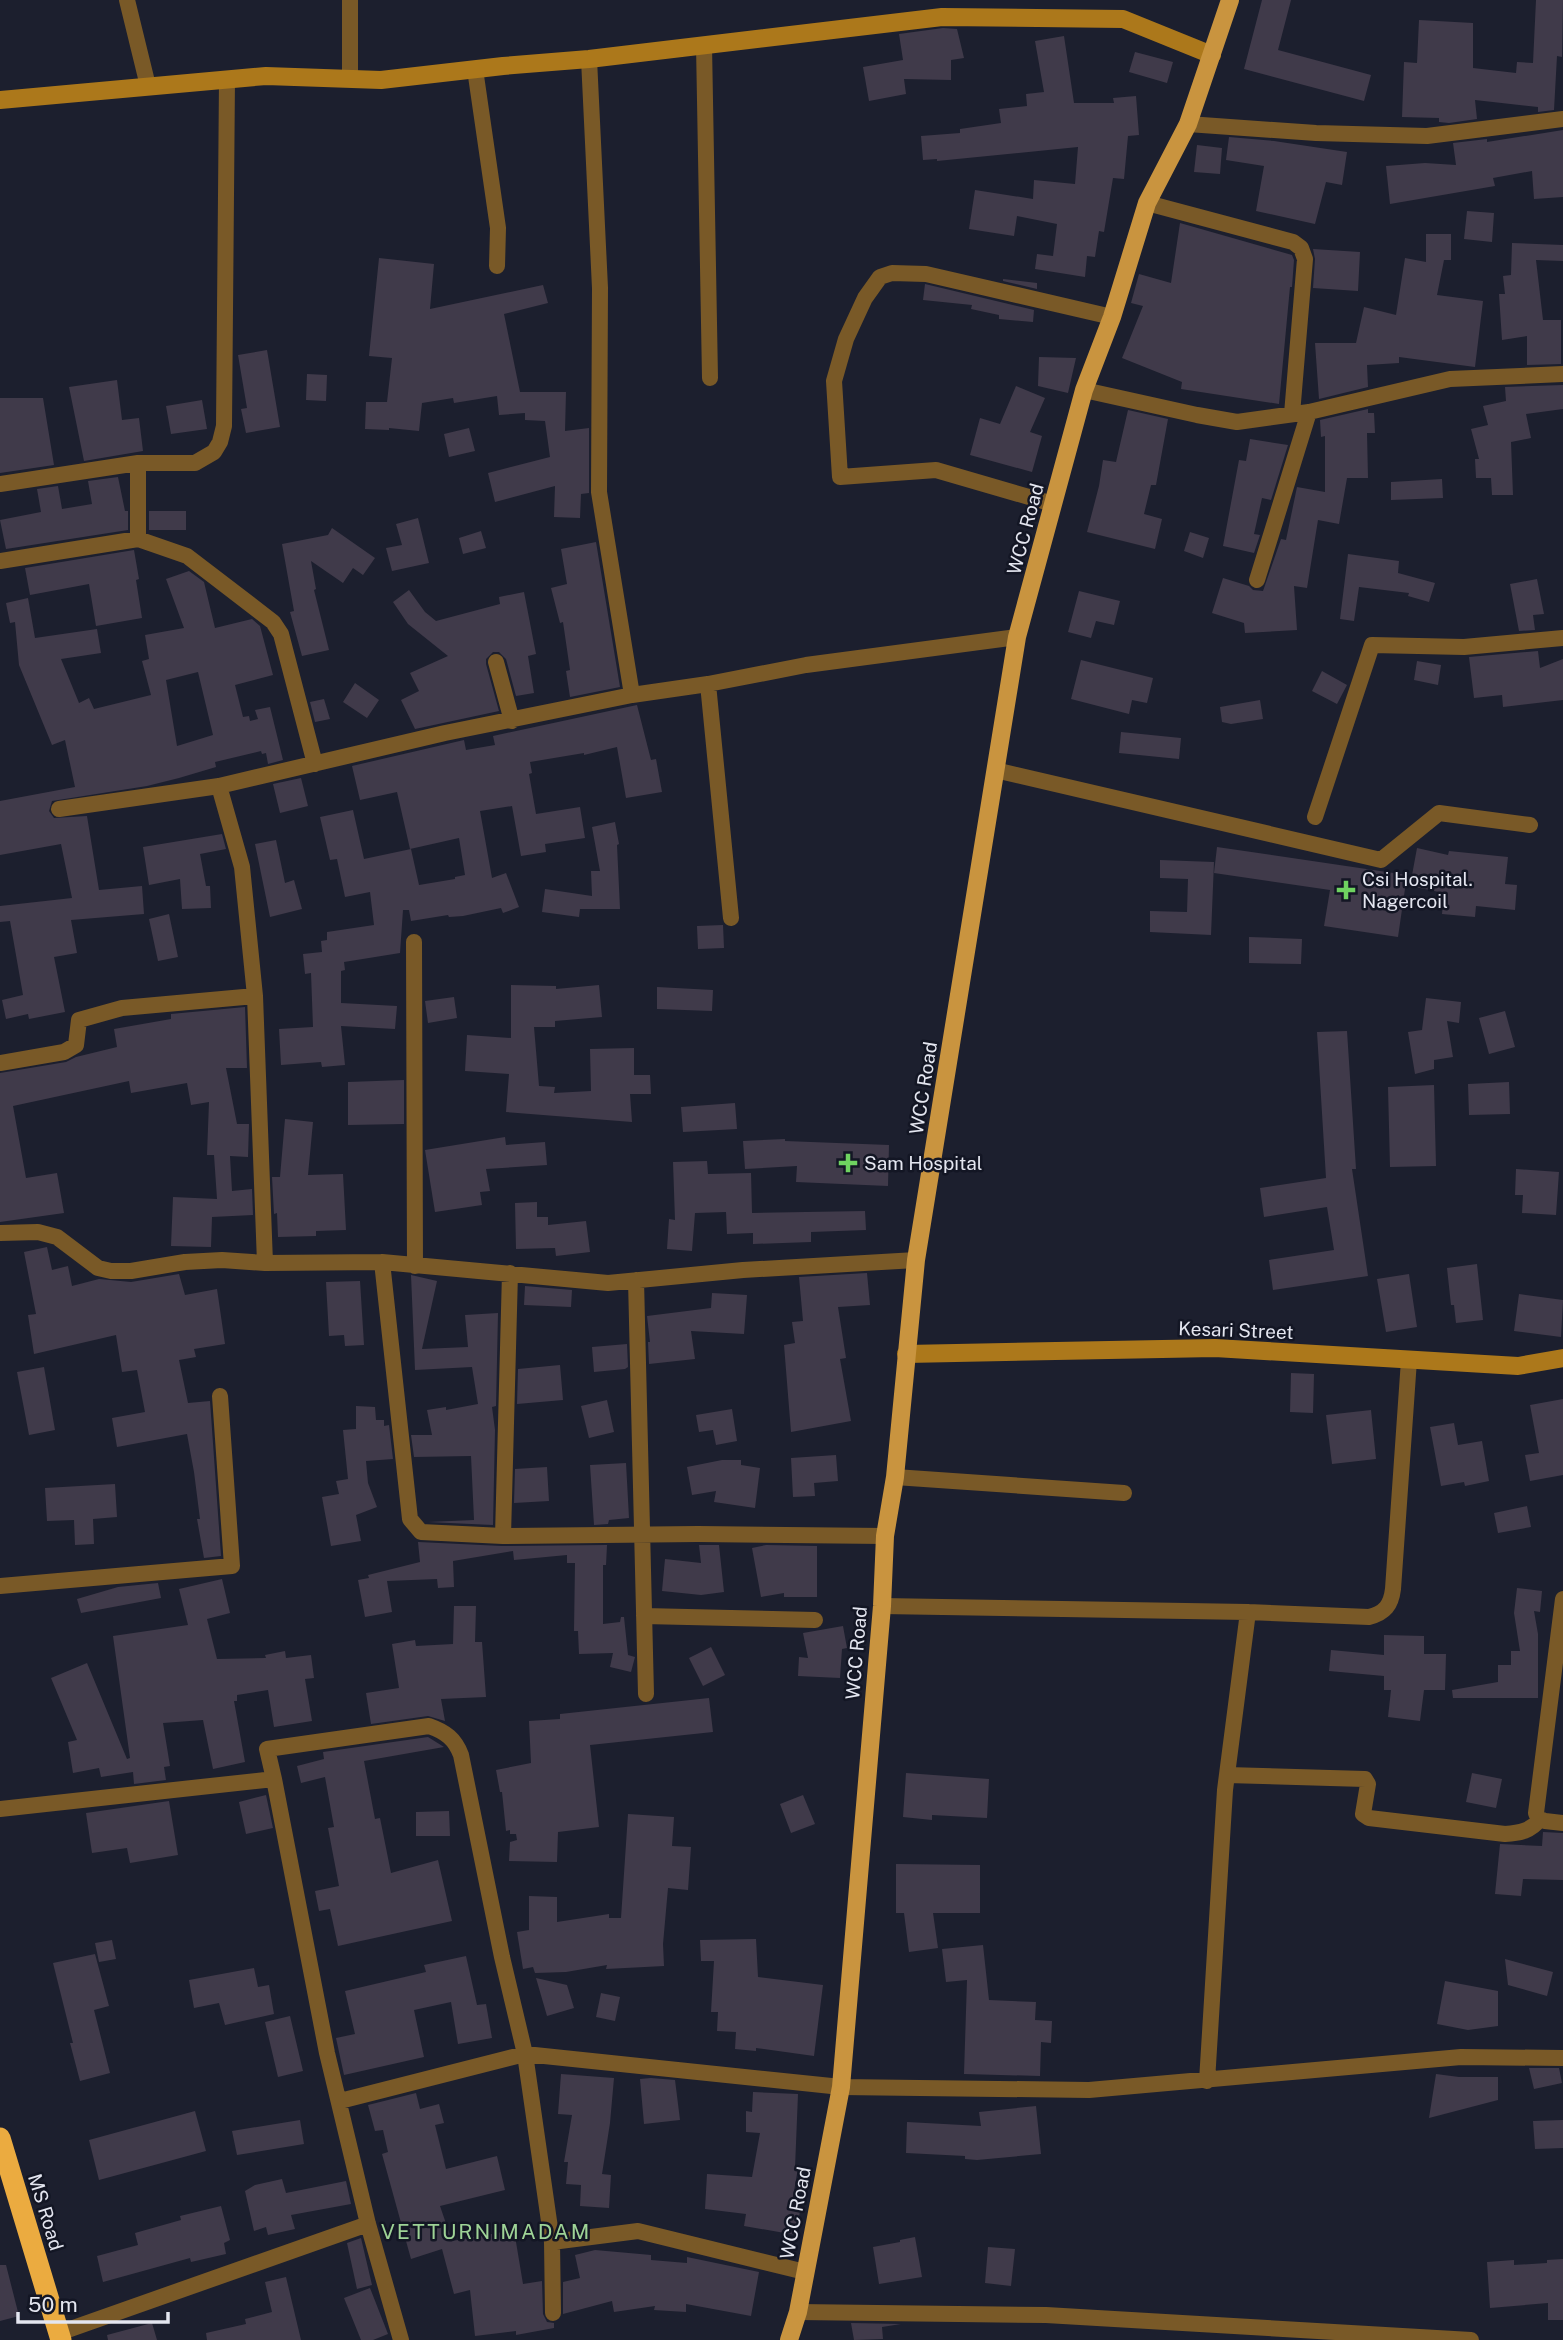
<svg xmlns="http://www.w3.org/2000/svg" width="1563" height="2340" viewBox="0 0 1563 2340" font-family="'Public Sans',sans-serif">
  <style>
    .building { fill: #403a4a; fill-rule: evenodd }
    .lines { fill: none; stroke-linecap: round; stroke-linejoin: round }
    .street { stroke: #795927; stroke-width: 16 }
    .secondary { stroke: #ac781b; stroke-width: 18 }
    .primary { stroke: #c9943f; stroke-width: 18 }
    .highway { stroke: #ebab40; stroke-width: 21 }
    .poi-dot { fill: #6fd360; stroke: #131624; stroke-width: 2.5 }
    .labels { text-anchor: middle; stroke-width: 5; stroke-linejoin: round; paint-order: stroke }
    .street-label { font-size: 19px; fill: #e4e6f0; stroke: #131624 }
    .poi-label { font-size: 19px; fill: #e4e6f0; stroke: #131624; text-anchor: start }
    .neighbourhood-label { font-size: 21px; letter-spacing: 2px; fill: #9ed396; stroke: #131624 }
  </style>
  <rect width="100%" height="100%" fill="#1c1f2e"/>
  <path class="building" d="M1262 0H1291L1278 50 1371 75 1364 101 1244 69Z
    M1536 0H1563L1562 57 1557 56 1554 110 1538 112V107L1475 100 1477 119 1449 123 1439 122V118L1402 117 1404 62 1417 63 1419 20 1473 23V68L1516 73 1517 62 1533 63Z
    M943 28 957 29 964 58 951 60V80L904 79 906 94 869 101 863 67 903 60 899 34Z
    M1064 36 1074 103H1114L1113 98 1136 96 1139 135 1128 136 1124 179 1113 178 1104 232 1099 231 1095 257 1087 256 1085 277 1035 269 1037 254 1053 256 1057 224 1017 216 1014 236 969 229 975 190 1033 199 1034 180 1075 184 1078 147 937 161V159L923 160 921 136 960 133V129L1001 123 999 109 1027 106 1026 94 1044 92 1035 41Z
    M1135 52 1173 62 1167 83 1129 72Z
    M1563 130V197L1534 199 1532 171 1493 178 1495 186 1390 204 1386 166 1425 163 1456 165 1453 143 1487 139V142Z
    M1229 137 1274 141 1347 152 1342 185 1326 182 1315 224 1256 211 1264 166 1226 160Z
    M1197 145 1222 148 1220 174 1194 172Z
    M1467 211 1494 213 1492 242 1464 239Z
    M1180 223 1292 255 1294 260 1292 287H1290L1279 404 1181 389 1182 382 1122 358 1143 306 1131 303 1139 274 1171 283Z
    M1426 234H1451V260H1444L1437 295 1483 301 1475 367 1399 357V363L1367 365 1368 387 1319 399 1315 343H1356L1364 307 1396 315 1405 258 1426 262Z
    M1512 243 1563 245V261L1536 260 1543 320H1561V364L1527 365V336L1502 340 1499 294H1505L1503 276 1511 275Z
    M1313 249 1360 252 1358 291 1313 288 1315 259Z
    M379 258 434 264 430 309 543 285 548 303 504 314 520 392H566L565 431 589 428V493L581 494 580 518 554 517 555 486 495 502 488 473 550 457 545 421 525 420V413L499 415 497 396 454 403 453 398 422 403 419 431 389 428V430L365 429 366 402H387L392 358 369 356Z
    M1003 279 1037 283V289L1003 281Z
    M925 284 1034 310 1033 322 999 319V315L971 309 972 305 923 300Z
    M267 350 280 427 246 433 241 409 247 408 238 355Z
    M1039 357 1076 358 1068 393 1038 386Z
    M307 374 327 375 326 401 306 400Z
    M117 380 122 420 139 418 143 451 84 461 69 387Z
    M1563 385V409L1526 414 1531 438 1511 442 1513 495H1492L1491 478H1476L1475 459H1479L1471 429 1488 425 1483 406 1506 401 1505 387Z
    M1016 386 1045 398 1030 432 1042 436 1032 472 970 455 980 418 1000 424Z
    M0 398H43L54 465 0 473Z
    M202 400 207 429 171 434 166 406Z
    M1368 409V413H1374L1375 433H1367L1368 478H1347L1339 524 1318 520 1307 588 1294 586 1297 630 1245 633 1244 623 1212 613 1223 578 1249 586 1253 590 1263 591 1281 539 1286 540 1297 487 1325 492V436L1321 437 1320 420Z
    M1128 410 1168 419 1156 485H1151L1144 514 1162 519 1155 549 1087 532 1099 486 1103 460 1116 462Z
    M469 428 475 451 449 457 444 434Z
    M1250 439 1288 445 1271 500 1262 498 1254 534 1260 535 1254 553 1223 546 1239 460 1246 461Z
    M118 477 125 511H128V530L6 549 0 520 41 512 37 489 58 486 62 509 92 504 88 481Z
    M1442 479 1443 498 1391 500V482Z
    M149 511H186V530H149Z
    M418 518 429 563 392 571 386 548 402 545 396 524Z
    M332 528 375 558 363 575 353 568 343 583 311 561 316 589 314 590 329 650 302 656 290 612 294 611 282 544 328 535Z
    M481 531 486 548 463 554 459 538Z
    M1190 532 1209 538 1203 558 1184 551Z
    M596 542 620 687 570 697 566 671 570 670 563 622 560 623 551 588 567 584 561 549Z
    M134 550 139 579 136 580 142 618 96 626 89 584 30 595 25 568Z
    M1348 554 1399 561 1398 573 1435 583 1429 602 1408 596 1409 593 1359 587 1354 621 1340 619Z
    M189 571 204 582 215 628 252 619 260 626 273 675 235 685 243 717 249 716 250 721 258 719 255 710 270 707 283 760 268 764 266 753 262 754 261 751 215 762 216 767 179 778 147 786 52 801 49 811 54 818 87 816 99 890 142 886 144 914 71 920 77 953 54 957 65 1012 29 1019 28 1014 6 1019 2 1000 23 995 10 921 0 922V906L72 898 61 844 0 855V801L75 787 65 740 52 745 19 665 15 622 10 623 6 603 28 598 35 638 97 629 101 653 61 659 79 703 89 698 94 709 151 695 142 661 149 659 145 635 184 628 166 579ZM198 672 213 735 177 746 166 680Z
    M1537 579 1544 614 1533 615 1535 630 1519 631 1510 584Z
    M409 590 425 612 436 621 500 604 499 597 524 592 536 654 528 656 534 693 516 696 506 659 499 652H493L486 659V664L499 711 415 729 401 700 419 691 410 673 448 656 408 624 393 602Z
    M1079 591 1120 601 1114 625 1096 621 1091 638 1068 632Z
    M1538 651 1540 668 1563 659V700L1503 707 1502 695 1474 698 1469 657Z
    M1081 660 1153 678 1147 703 1132 700 1129 714 1071 699Z
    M1417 661 1441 665 1438 685 1414 680Z
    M1322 671 1347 685 1337 704 1312 691Z
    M355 683 379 700 367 718 343 702Z
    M324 699 330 719 315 722 310 702Z
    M1260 700 1263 719 1231 724 1222 722 1220 707Z
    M637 705 651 760 656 759 662 792 626 798 617 747 584 755V753L530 762 532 773 529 774 536 814 580 807 585 838 545 844 546 852 521 856 512 806 480 811 492 878 506 873 519 907 503 913 501 908 463 916 449 917 448 915 411 921 409 910H403L400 953 344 962 345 970 341 971V1003L397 1006 395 1029 341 1026 345 1065 322 1067 321 1062 281 1065 279 1029 313 1027 311 973 305 974 303 954 322 952 321 941 327 940V932L374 925 370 892 345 897 337 859 330 860 320 817 353 810 364 859 411 849 419 885 455 879V877L465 875 459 838 410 849 397 792 360 800 352 766 464 740 466 750 495 745 493 736Z
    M1121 732 1181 738 1179 759 1119 753Z
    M301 778 308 806 280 813 273 784Z
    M615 822 619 844 617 845 620 909H580L579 917 542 912 545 889 592 896 591 871H600L592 827Z
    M222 834 226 849 200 854 206 886H210L211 908 182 909 180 879 149 885 143 847Z
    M276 840 285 883 294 880 302 909 270 917 255 844Z
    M1217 847 1407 875 1398 937 1324 926 1330 890 1214 873Z
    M1417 848 1448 855 1449 851 1508 857 1505 884 1517 885 1515 910 1476 906 1475 917 1442 914 1444 893 1410 886Z
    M1160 860 1214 862 1211 935 1150 932V911L1187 912 1188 879 1160 878Z
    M169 914 178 957 158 961 149 919Z
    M723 925 724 948 698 949 697 926Z
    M1249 937 1302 939 1301 964 1249 963Z
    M511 985 556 986V989L599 985 602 1017 555 1021V1027H534L539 1086 555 1087 554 1093 591 1091 590 1049 634 1048V1075H650L651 1094H630L632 1122 506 1112 509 1074 465 1071 467 1035 511 1038Z
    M657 987 713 990 712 1011 657 1009Z
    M454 997 457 1018 428 1023 425 1001Z
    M1426 998 1461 1002 1459 1023 1447 1021 1453 1057 1434 1060V1069L1415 1074 1408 1032 1422 1030Z
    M245 1007 247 1068H226L237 1124H249L248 1157 230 1156 232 1191 252 1189 253 1215 212 1217 211 1247 171 1246 173 1197 217 1199 214 1155H207L209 1102 191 1105 187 1083 131 1093 129 1081 13 1106 26 1178 57 1173 64 1213 0 1222V1073L66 1062 76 1057 117 1047 114 1029 171 1019V1014Z
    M1505 1011 1515 1047 1489 1054 1479 1018Z
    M1347 1031 1356 1169H1352L1368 1276 1273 1290 1269 1260 1334 1250 1327 1207 1264 1217 1260 1188 1326 1178 1317 1032Z
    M404 1080V1124L348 1125V1082Z
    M1509 1082 1510 1114 1469 1115 1468 1084Z
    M1434 1085 1436 1166 1390 1167 1388 1087Z
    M735 1103 737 1129 683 1132 681 1107Z
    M285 1119 313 1122 308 1175 343 1174 346 1230 316 1231V1236L278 1237 277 1213 274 1214 272 1177H280Z
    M505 1137 506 1145 545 1142 547 1165 486 1169 490 1191 480 1192 482 1205 435 1212 425 1150Z
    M785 1139V1141L889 1145 888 1186 796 1182 797 1166 745 1169 743 1141Z
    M707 1161 708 1174 751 1173 752 1213 865 1211 866 1230 811 1232V1242L753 1244V1233L727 1234 726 1212 695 1213 692 1251 667 1249 669 1219 675 1220 673 1162Z
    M1516 1169 1559 1172 1556 1215 1522 1213 1523 1195H1515Z
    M537 1202V1217H548V1225L586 1221 590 1252 556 1256 555 1248 516 1249 515 1203Z
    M47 1247 52 1270 68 1266 72 1286 99 1279 131 1282 179 1274 185 1295 217 1289 225 1344 194 1349 196 1357 179 1360 188 1403 210 1401 221 1556 204 1558 197 1519H200L194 1472 187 1434 117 1447 112 1418 145 1412 137 1370 122 1372 116 1335 34 1354 28 1315 36 1314 24 1252Z
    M1477 1264 1483 1320 1456 1323 1454 1305H1451L1447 1268Z
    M867 1273 870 1305 838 1307 846 1358 840 1359 851 1421 791 1432 784 1345 795 1343 792 1322 803 1321 799 1277Z
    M1409 1274 1417 1327 1386 1332 1377 1279Z
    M411 1275 437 1281 422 1349 468 1347 465 1315 498 1313 496 1406 492 1407 495 1430 493 1525 428 1522 474 1520 471 1456 414 1457 411 1435H432L427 1410 446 1407V1410L478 1404 472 1367 415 1370Z
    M360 1281 364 1345 345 1346 344 1335 329 1336 326 1282Z
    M525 1286 572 1290 571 1307 524 1305Z
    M712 1293 747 1295 744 1334 691 1331 695 1359 649 1364 648 1342H650L647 1316 711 1308Z
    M1519 1294 1563 1300 1561 1337 1514 1331Z
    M627 1344 628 1367 625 1369 594 1372 592 1347Z
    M560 1365 563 1400 517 1404 518 1369Z
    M44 1367 55 1430 29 1435 17 1372Z
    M1291 1373 1314 1374 1313 1413 1290 1412Z
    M1563 1399V1475L1530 1481 1525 1455 1539 1453 1530 1405Z
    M607 1400 614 1432 589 1438 581 1406Z
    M356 1406 375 1407 376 1420H384V1426L389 1425 393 1459 366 1461 368 1483 377 1507 356 1515 361 1541 331 1546 322 1497 339 1494 336 1481 348 1479 343 1430 356 1429Z
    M732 1409 737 1441 716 1445 713 1430 699 1432 696 1415Z
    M1371 1410 1376 1459 1332 1464 1326 1415Z
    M1454 1423 1458 1445 1482 1441 1489 1481 1465 1486 1464 1482 1441 1486 1430 1427Z
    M836 1455 838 1481 814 1483 815 1496 793 1497 791 1458Z
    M722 1460H741V1465L760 1468 755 1508 714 1502 716 1491 692 1495 687 1467Z
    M626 1463 629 1518 609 1520 608 1524 594 1525 590 1465Z
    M547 1467 549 1501 514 1503 515 1469Z
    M115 1484 117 1517 93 1519 94 1544 75 1545 74 1520 47 1521 45 1488Z
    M1527 1506 1531 1527 1498 1533 1494 1513Z
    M418 1542 502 1546 607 1545 606 1565H603V1624L620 1622 621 1617H624L628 1655 635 1657 631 1672 610 1667 613 1653 579 1654 578 1631H574L575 1563H567V1555L514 1560 513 1551 453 1561 454 1587 438 1588 437 1579 387 1581 392 1612 365 1617 358 1580 369 1578 368 1575 420 1562Z
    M699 1545H719L724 1592 701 1595 662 1591 665 1559 701 1563Z
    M766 1545 817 1546V1597H784V1593L761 1597 752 1548Z
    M222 1579 230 1613 207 1619 217 1659 266 1658 265 1655 285 1651 286 1658 311 1655 314 1678 305 1679 312 1721 274 1727 268 1690 237 1695V1701H234L245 1762 213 1769 203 1720 163 1723 170 1766 164 1767 166 1780 134 1784 133 1772 101 1777 99 1768 73 1773 68 1742 77 1740 51 1678 87 1663 127 1759 130 1758 113 1636 188 1625 179 1589Z
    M158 1583 161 1598 81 1613 77 1599 118 1587Z
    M1517 1588 1542 1591 1540 1612 1534 1611 1538 1634V1698H1453L1452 1690 1498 1682V1665H1511V1651H1520L1514 1613Z
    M454 1606H476L475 1642H482L486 1697 441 1699 445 1721 428 1716 371 1724 366 1693 399 1688 392 1644 415 1640 416 1646 453 1644Z
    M843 1626 847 1648 842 1649 840 1678 798 1676 799 1657 808 1658 803 1633Z
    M1384 1635 1424 1636V1654H1446L1445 1690H1424L1420 1721 1388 1717 1391 1690H1384V1676L1329 1671 1331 1650 1384 1655Z
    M711 1647 725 1675 703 1686 689 1658Z
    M709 1698 713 1732 590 1745 599 1827 558 1832 557 1862 509 1861 510 1842 517 1840 516 1834H510V1830L506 1831 502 1792H500L496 1770 531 1763 529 1721 560 1719V1714Z
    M428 1737 444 1747 364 1761 375 1819 380 1818 391 1873 438 1860 452 1921 338 1946 330 1909 319 1911 315 1891 339 1886 328 1828 334 1827 325 1777 301 1783 297 1766 324 1759 323 1752Z
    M906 1773 989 1779 987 1818 932 1815V1820L903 1817Z
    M1472 1773 1502 1779 1496 1808 1466 1802Z
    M266 1795 273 1828 246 1834 239 1802Z
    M803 1795 815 1824 791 1833 780 1804Z
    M169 1801 178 1855 130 1863 127 1848 92 1853 86 1813Z
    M449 1811 450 1836H416V1812Z
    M628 1814 674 1817 672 1846 691 1847 688 1890 668 1888 663 1944 664 1966 606 1969 607 1965 566 1972 535 1973 533 1967 523 1969 517 1932 529 1930V1896L557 1897V1922L609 1914V1918H621Z
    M1543 1832 1563 1833V1880L1523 1879 1521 1896 1495 1894 1500 1844 1542 1846Z
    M896 1864 980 1865V1913H933L938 1948 909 1952 904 1913H896Z
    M756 1939 758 1977 823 1985 814 2056 756 2048V2051L735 2049 736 2032 717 2031 718 2012H711L714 1961H701L700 1940Z
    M112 1940 116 1959 99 1962 95 1943Z
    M983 1945 989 2000 1036 2002 1035 2020 1052 2021 1051 2043 1041 2042 1040 2076 964 2074 967 1980 946 1982 942 1949Z
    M95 1954 109 2006 94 2010 110 2073 80 2081 70 2043H73L53 1963Z
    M466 1956 477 2005 486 2004 492 2038 458 2044 451 2002 414 2010 424 2057 344 2075 336 2038 355 2034 345 1991 426 1972 424 1965Z
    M1505 1959 1553 1972 1547 1996 1508 1985Z
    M254 1968 258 1987 269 1985 274 2014 225 2025 219 2003 194 2008 189 1980Z
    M536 1978 567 1985 574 2008 547 2016Z
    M1445 1981 1498 1991V2026L1468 2030 1437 2024Z
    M601 1993 620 1997 615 2021 596 2017Z
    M290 2016 303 2071 278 2077 265 2022Z
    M1529 2068H1559L1562 2083 1534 2089Z
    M561 2074 614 2078 610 2123 602 2174 611 2175 609 2208 580 2206 581 2185 566 2184 568 2162H564L572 2115 558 2114Z
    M1436 2074 1459 2077H1498V2100L1429 2118Z
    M651 2078 675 2080 680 2120 644 2124 640 2079Z
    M753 2092 798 2094 795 2168H798L792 2203 801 2205 796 2235 744 2226 746 2214 705 2209 707 2174 752 2177 760 2133 746 2132V2111L752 2112Z
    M416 2093 420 2109 439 2104 444 2123 435 2125 446 2169 497 2156 505 2190 440 2206 452 2241 514 2230 523 2284 542 2281 543 2314 547 2322 554 2323V2328L516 2335V2331L475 2336 470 2290 454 2294 442 2249 411 2259 382 2154 388 2152 383 2130 375 2131 368 2105Z
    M1036 2106 1041 2154 977 2160 965 2159V2156L906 2153 907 2122 981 2126 979 2112Z
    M195 2111 206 2151 99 2180 89 2140Z
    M300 2120 304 2144 237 2155 232 2131Z
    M1563 2120V2148L1535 2149 1533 2121Z
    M282 2179 286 2193 346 2181 351 2204 291 2215 295 2229 268 2235 266 2227 254 2231 245 2191 255 2185Z
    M221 2206 230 2240 224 2243 226 2254 191 2262 190 2258 103 2282 97 2256 138 2245 135 2233 181 2220 180 2216Z
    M915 2237 922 2277 879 2284 873 2247 900 2242V2240Z
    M361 2238 372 2285 357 2289 347 2243Z
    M988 2247 1015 2249 1011 2286 985 2283Z
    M595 2250 651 2255V2260L687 2263V2257L759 2272 751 2316 686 2304V2312L654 2310 655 2306 614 2312 612 2301 563 2314V2282L580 2278 575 2255Z
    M1563 2259V2320H1548V2303L1490 2308 1487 2262 1514 2260V2265L1547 2263V2260Z
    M0 2265H6L19 2316 0 2321Z
    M286 2277 301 2340H207L206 2333 246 2324 245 2319 272 2312 265 2282Z
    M370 2288 388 2334 373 2340H361L344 2298Z
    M152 2323 157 2340H108L107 2335Z
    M851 2323 901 2324 882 2327 883 2339 854 2340Z"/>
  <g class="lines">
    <path class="street" d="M127 0 148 86
      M350 0V79
      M704 45 710 378
      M589 59 600 288 599 492 632 695
      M475 69 498 228 497 266
      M1188 124 1316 133 1427 136 1563 119
      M1147 203 1293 242 1301 248 1305 259 1292 414
      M1084 390 1197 415 1237 422 1309 412 1450 379 1563 374
      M138 463V539
      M0 484 138 463H195L214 452 220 442 224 426 227 79
      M1053 504 936 470 840 477 834 381 846 339 865 298 880 277 892 273 926 274 1112 317
      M0 561 138 539 187 556 273 622 281 634 315 764
      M1257 580 1309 412
      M496 662 512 721
      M708 684 731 918
      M995 770 1381 860 1439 813 1530 825
      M219 786 242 867 255 996 265 1263
      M59 809 219 786 445 733 632 695 708 684 806 665 1017 637
      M1315 817 1372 645 1464 647 1563 638
      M414 942 415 1266
      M0 1063 64 1052 76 1045 79 1020 122 1008 255 996
      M0 1233 38 1232 57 1237 98 1268 111 1271H131L185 1262 222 1260 265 1263 382 1262 608 1283 743 1270 916 1260
      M382 1262 410 1519 421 1532 503 1536
      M510 1273 503 1536 698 1534 885 1536
      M636 1280 646 1694
      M895 1477 1124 1493
      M0 1586 232 1566 220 1396
      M1563 1599 1536 1813 1538 1818 1545 1821 1563 1823
      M882 1606 1248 1612 1369 1617C1385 1613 1391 1605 1393 1589L1409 1360
      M644 1616 815 1620
      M1227 1775 1365 1779 1368 1784 1363 1814 1369 1818 1505 1834C1520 1833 1531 1831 1540 1819
      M274 1779 327 2053 368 2224 401 2340
      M0 1809 274 1779 267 1749 429 1726C446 1732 455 1739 461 1755L502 1957 525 2054 340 2101
      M1207 2081 1225 1790 1248 1612
      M552 2242 638 2231 805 2272
      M798 2312 1046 2315 1471 2340
      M553 2313 552 2242 525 2054 841 2087 1089 2090 1461 2057 1563 2058
      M59 2333 368 2224"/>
    <path class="secondary" d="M0 100 266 76 381 80 503 66 589 59 942 17 1123 19 1212 55
      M906 1354 1215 1348 1518 1366 1563 1358"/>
    <path class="primary" d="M789 2340 798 2312 841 2087 882 1606 885 1536 895 1477 916 1260 1017 637 1084 390 1112 317 1147 203 1188 124 1230 0"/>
    <path class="highway" d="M0 2138 61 2340"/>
  </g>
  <g class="poi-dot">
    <path d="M1342.5 879.5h7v7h7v7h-7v7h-7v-7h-7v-7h7z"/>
    <path d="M844.5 1152.5h7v7h7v7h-7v7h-7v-7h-7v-7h7z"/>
  </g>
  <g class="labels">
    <g class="street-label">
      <text transform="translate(1025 529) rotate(-75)" y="7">WCC Road</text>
      <text transform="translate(923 1088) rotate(-81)" y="7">WCC Road</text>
      <text transform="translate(1236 1330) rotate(2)" y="7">Kesari Street</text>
      <text transform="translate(856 1653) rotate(-85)" y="7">WCC Road</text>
      <text transform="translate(46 2212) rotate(73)" y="7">MS Road</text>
      <text transform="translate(795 2213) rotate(-79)" y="7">WCC Road</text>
    </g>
    <g class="poi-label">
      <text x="1362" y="886">Csi Hospital.<tspan x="1362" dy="22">Nagercoil</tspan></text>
      <text x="864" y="1170">Sam Hospital</text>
    </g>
    <g class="neighbourhood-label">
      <text x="486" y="2239">VETTURNIMADAM</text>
    </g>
  </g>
  <path d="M18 2312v10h150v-10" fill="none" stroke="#e4e6f0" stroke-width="3.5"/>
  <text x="28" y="2312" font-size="21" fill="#e4e6f0" stroke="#131624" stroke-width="5" paint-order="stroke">50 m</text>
</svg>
